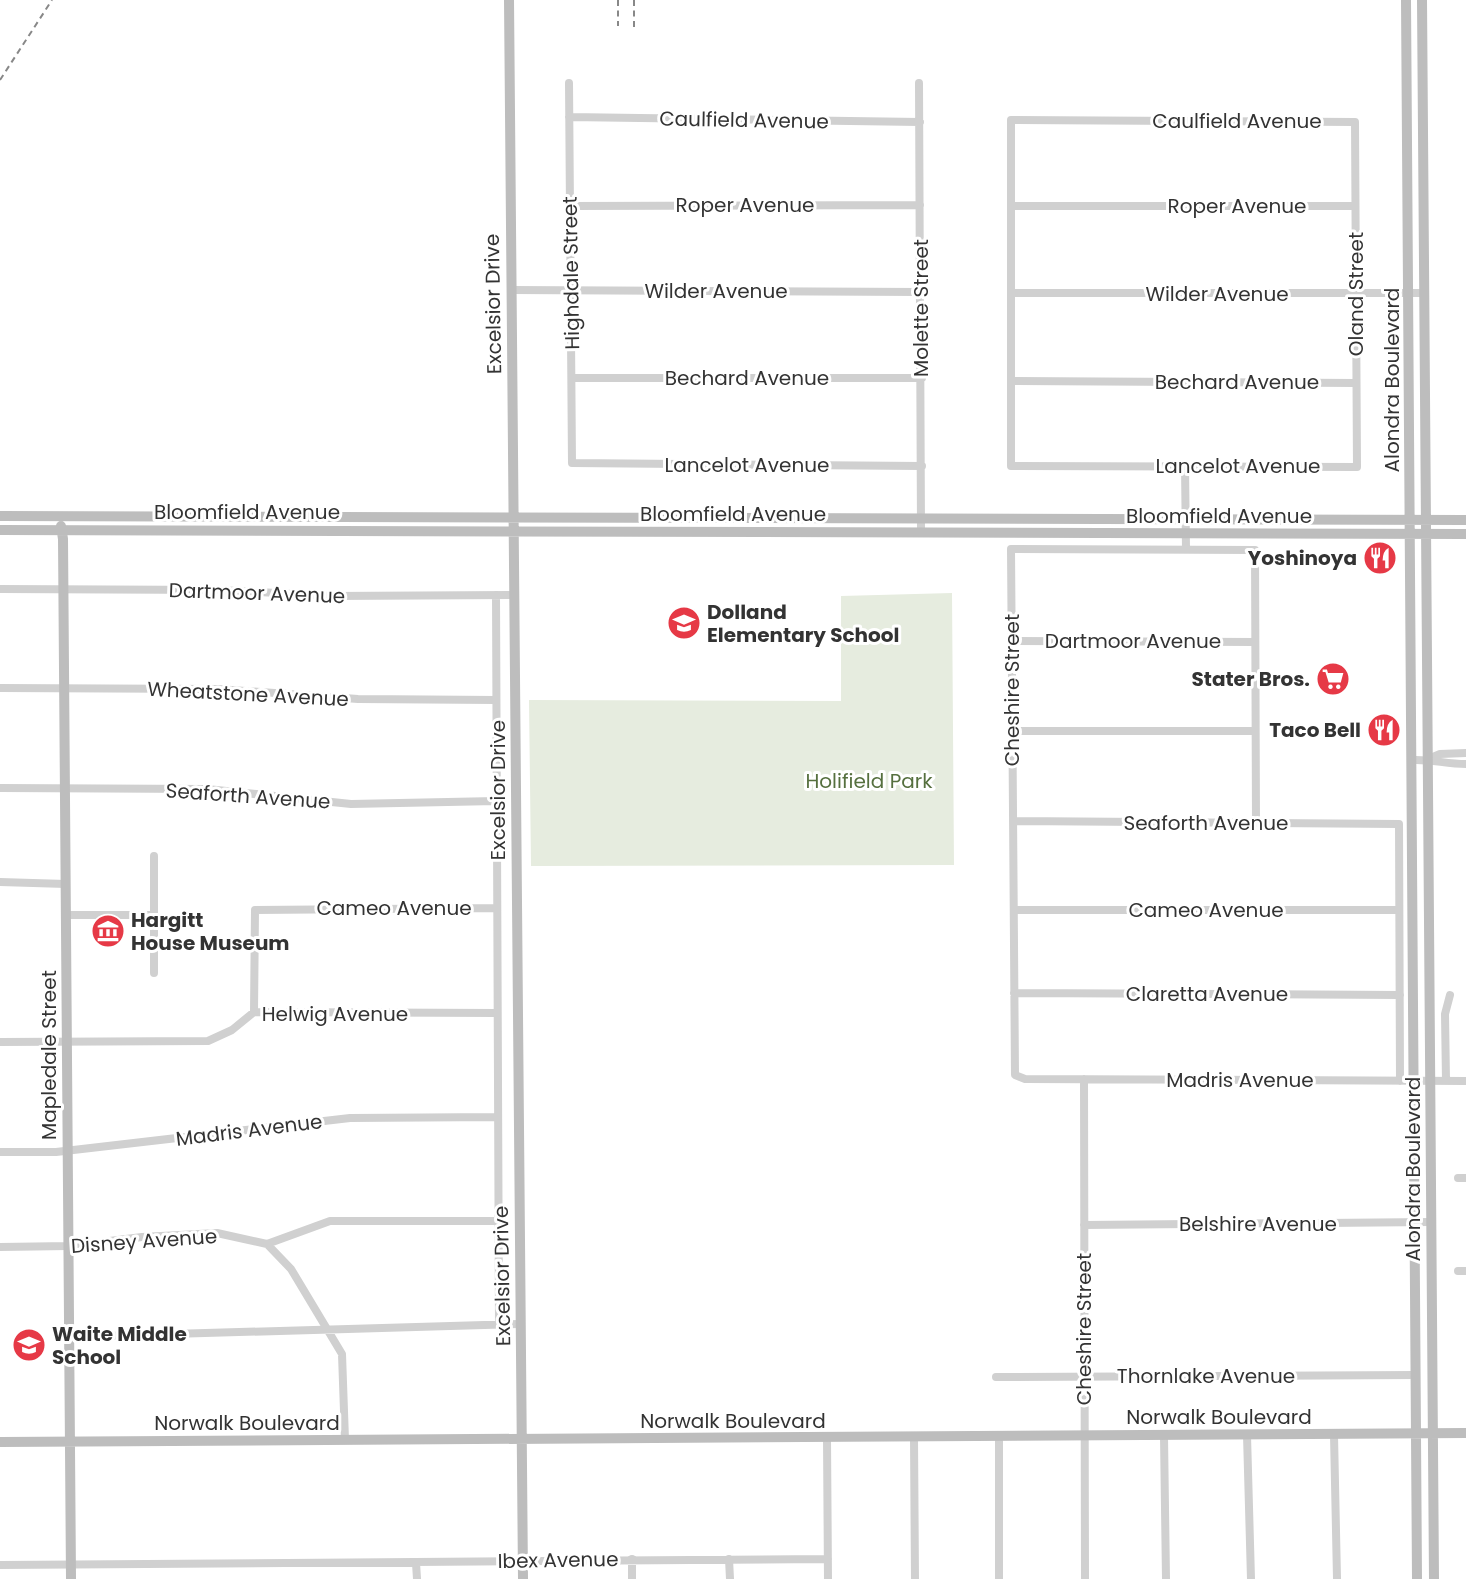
<svg xmlns="http://www.w3.org/2000/svg" width="1466" height="1579" viewBox="0 0 1466 1579" font-family="Poppins,sans-serif">
  <style>
    .green { fill: #e6ecdf }
    .lines { fill: none; stroke-linecap: round; stroke-linejoin: round }
    .street { stroke: #d0d0d0; stroke-width: 8 }
    .secondary { stroke: #bdbdbd; stroke-width: 10 }
    .rail { stroke: #888; stroke-width: 2; stroke-dasharray: 6 4.5; stroke-linecap: butt }
    .labels { text-anchor: middle; stroke-width: 6; stroke-linejoin: round; paint-order: stroke }
    .street-label { font-size: 20px; fill: #333; stroke: #fff }
    .poi-label { font-size: 20px; font-weight: bold; fill: #333; stroke: #fff; text-anchor: end }
    .park-label { font-size: 20px; fill: #56703f; stroke: #fff }
  </style>
  <rect width="100%" height="100%" fill="#fff"/>
  <path class="green" d="M952 593 954 865 531 866 529 700 841 701V596Z"/>
  <g class="lines">
    <path class="street" d="M569 83 572 463 922 466
      M919 83 921 532
      M569 117 920 122
      M1011 120 1355 122 1357 467 1011 466Z
      M570 206 920 205
      M1011 206H1355
      M511 290 921 292
      M1011 293H1424
      M572 378H922
      M1011 381 1356 383
      M1185 466 1186 549
      M0 589 220 590 331 596 515 595
      M496 595 499 1325
      M1012 641 1255 642
      M0 688 218 689 358 699 496 700
      M1012 731H1255
      M1428 759 1440 754 1466 753
      M1412 760C1431 759 1446 764 1466 764
      M0 788 207 789 351 804 496 801
      M1013 821 1399 824 1400 1081
      M1256 823 1255 550 1011 549 1015 1075 1025 1079 1466 1081
      M154 856V973
      M0 882 66 884
      M1014 910H1399
      M66 915H155
      M1014 993 1400 995
      M254 1012 255 910 497 908
      M0 1042 208 1041 232 1030 254 1012 497 1013
      M1084 1079 1085 1579
      M1446 1081 1445 1014 1450 995
      M0 1152H56L350 1118 498 1117
      M1458 1178H1466
      M1084 1225 1431 1222
      M267 1244 291 1269 342 1354 345 1440
      M0 1247 69 1246 142 1237 217 1233 267 1244 330 1221H498
      M1458 1271H1466
      M69 1337 520 1324
      M996 1377 1416 1375
      M1247 1435 1251 1579
      M1334 1435 1337 1579
      M1164 1436 1166 1579
      M999 1437V1579
      M827 1438 828 1579
      M914 1438 915 1579
      M632 1559V1579
      M729 1559 730 1579
      M416 1563 417 1579
      M0 1565 828 1559"/>
    <path class="secondary" d="M509 0 523 1579
      M1406 0 1417 1579
      M1422 0 1434 1579
      M0 516 1466 520
      M61 526 63 539 71 1579
      M0 530 1466 534
      M0 1442 1466 1433"/>
    <path class="rail" d="M618 0V26
      M634 0V28
      M0 80 52 0"/>
  </g>
  <defs>
    <g id="restaurant-disc" transform="scale(1.725)"><circle r="9.5" fill="#e63946" stroke="#fff"/><path d="M-5-6h1v4h1v-4h1v4h1v-4h1v5L-1.5 .5V6h-2V.5L-5-1ZM5-6V6H3V1.5H1.5Q1.5-4 5-6Z" fill="#fff"/></g>
    <g id="school-disc" transform="scale(1.725)"><circle r="9.5" fill="#e63946" stroke="#fff"/><path d="M0-5L7-2L0 1L-7-2ZM-4 1L0 2.5L4 1V4Q0 6-4 4Z" fill="#fff"/></g>
    <g id="supermarket-disc" transform="scale(1.725)"><circle r="9.5" fill="#e63946" stroke="#fff"/><path d="M-6-5.5h2.5l.6 2H6L4.5 2H-2.5L-4.4-4H-6ZM-1.5 3.2a1.3 1.3 0 1 0 .1 0ZM3 3.2a1.3 1.3 0 1 0 .1 0Z" fill="#fff"/></g>
    <g id="museum-disc" transform="scale(1.725)"><circle r="9.5" fill="#e63946" stroke="#fff"/><path d="M0-6L6-3V-2H-6V-3ZM-5-1h2V3h-2ZM-1-1h2V3h-2ZM3-1h2V3H3ZM-6 4H6V6H-6Z" fill="#fff"/></g>
  </defs>
  <g fill-rule="evenodd">
    <use href="#restaurant-disc" x="1380" y="558"/>
    <use href="#school-disc" x="684" y="623"/>
    <use href="#supermarket-disc" x="1333" y="679"/>
    <use href="#restaurant-disc" x="1384" y="730"/>
    <use href="#museum-disc" x="108" y="931"/>
    <use href="#school-disc" x="29" y="1345"/>
  </g>
  <g class="labels">
    <g class="street-label">
      <text transform="translate(744 120) rotate(1)" y="7">Caulfield Avenue</text>
      <text x="1237" y="128">Caulfield Avenue</text>
      <text x="745" y="212">Roper Avenue</text>
      <text x="1237" y="213">Roper Avenue</text>
      <text transform="translate(571 273) rotate(-91)" y="7">Highdale Street</text>
      <text x="716" y="298">Wilder Avenue</text>
      <text x="1217" y="301">Wilder Avenue</text>
      <text transform="translate(1356 294) rotate(-90)" y="7">Oland Street</text>
      <text transform="translate(493 304) rotate(-91)" y="7">Excelsior Drive</text>
      <text transform="translate(921 308) rotate(-90)" y="7">Molette Street</text>
      <text x="747" y="385">Bechard Avenue</text>
      <text transform="translate(1392 380) rotate(-90)" y="7">Alondra Boulevard</text>
      <text x="1237" y="389">Bechard Avenue</text>
      <text x="747" y="472">Lancelot Avenue</text>
      <text x="1238" y="473">Lancelot Avenue</text>
      <text x="247" y="519">Bloomfield Avenue</text>
      <text x="733" y="521">Bloomfield Avenue</text>
      <text x="1219" y="523">Bloomfield Avenue</text>
      <text transform="translate(257 593) rotate(2)" y="7">Dartmoor Avenue</text>
      <text x="1133" y="648">Dartmoor Avenue</text>
      <text transform="translate(1012 690) rotate(-90)" y="7">Cheshire Street</text>
      <text transform="translate(248 694) rotate(3)" y="7">Wheatstone Avenue</text>
      <text transform="translate(498 790) rotate(-90)" y="7">Excelsior Drive</text>
      <text transform="translate(248 796) rotate(4)" y="7">Seaforth Avenue</text>
      <text x="1206" y="830">Seaforth Avenue</text>
      <text x="394" y="915">Cameo Avenue</text>
      <text x="1206" y="917">Cameo Avenue</text>
      <text x="1207" y="1001">Claretta Avenue</text>
      <text x="335" y="1021">Helwig Avenue</text>
      <text transform="translate(49 1055) rotate(-90)" y="7">Mapledale Street</text>
      <text x="1240" y="1087">Madris Avenue</text>
      <text transform="translate(249 1130) rotate(-7)" y="7">Madris Avenue</text>
      <text transform="translate(1413 1169) rotate(-90)" y="7">Alondra Boulevard</text>
      <text x="1258" y="1231">Belshire Avenue</text>
      <text transform="translate(144 1241) rotate(-4)" y="7">Disney Avenue</text>
      <text transform="translate(502 1276) rotate(-91)" y="7">Excelsior Drive</text>
      <text transform="translate(1084 1329) rotate(-90)" y="7">Cheshire Street</text>
      <text x="1206" y="1383">Thornlake Avenue</text>
      <text x="1219" y="1424">Norwalk Boulevard</text>
      <text x="733" y="1428">Norwalk Boulevard</text>
      <text x="247" y="1430">Norwalk Boulevard</text>
      <text transform="translate(558 1560) rotate(-1)" y="7">Ibex Avenue</text>
    </g>
    <g class="poi-label">
      <text x="1357" y="565">Yoshinoya</text>
      <text x="707" y="619" text-anchor="start">Dolland<tspan x="707" dy="23">Elementary School</tspan></text>
      <text x="1310" y="686">Stater Bros.</text>
      <text x="1361" y="737">Taco Bell</text>
      <text x="131" y="927" text-anchor="start">Hargitt<tspan x="131" dy="23">House Museum</tspan></text>
      <text x="52" y="1341" text-anchor="start">Waite Middle<tspan x="52" dy="23">School</tspan></text>
    </g>
    <g class="park-label">
      <text x="869" y="788">Holifield Park</text>
    </g>
  </g>
</svg>
